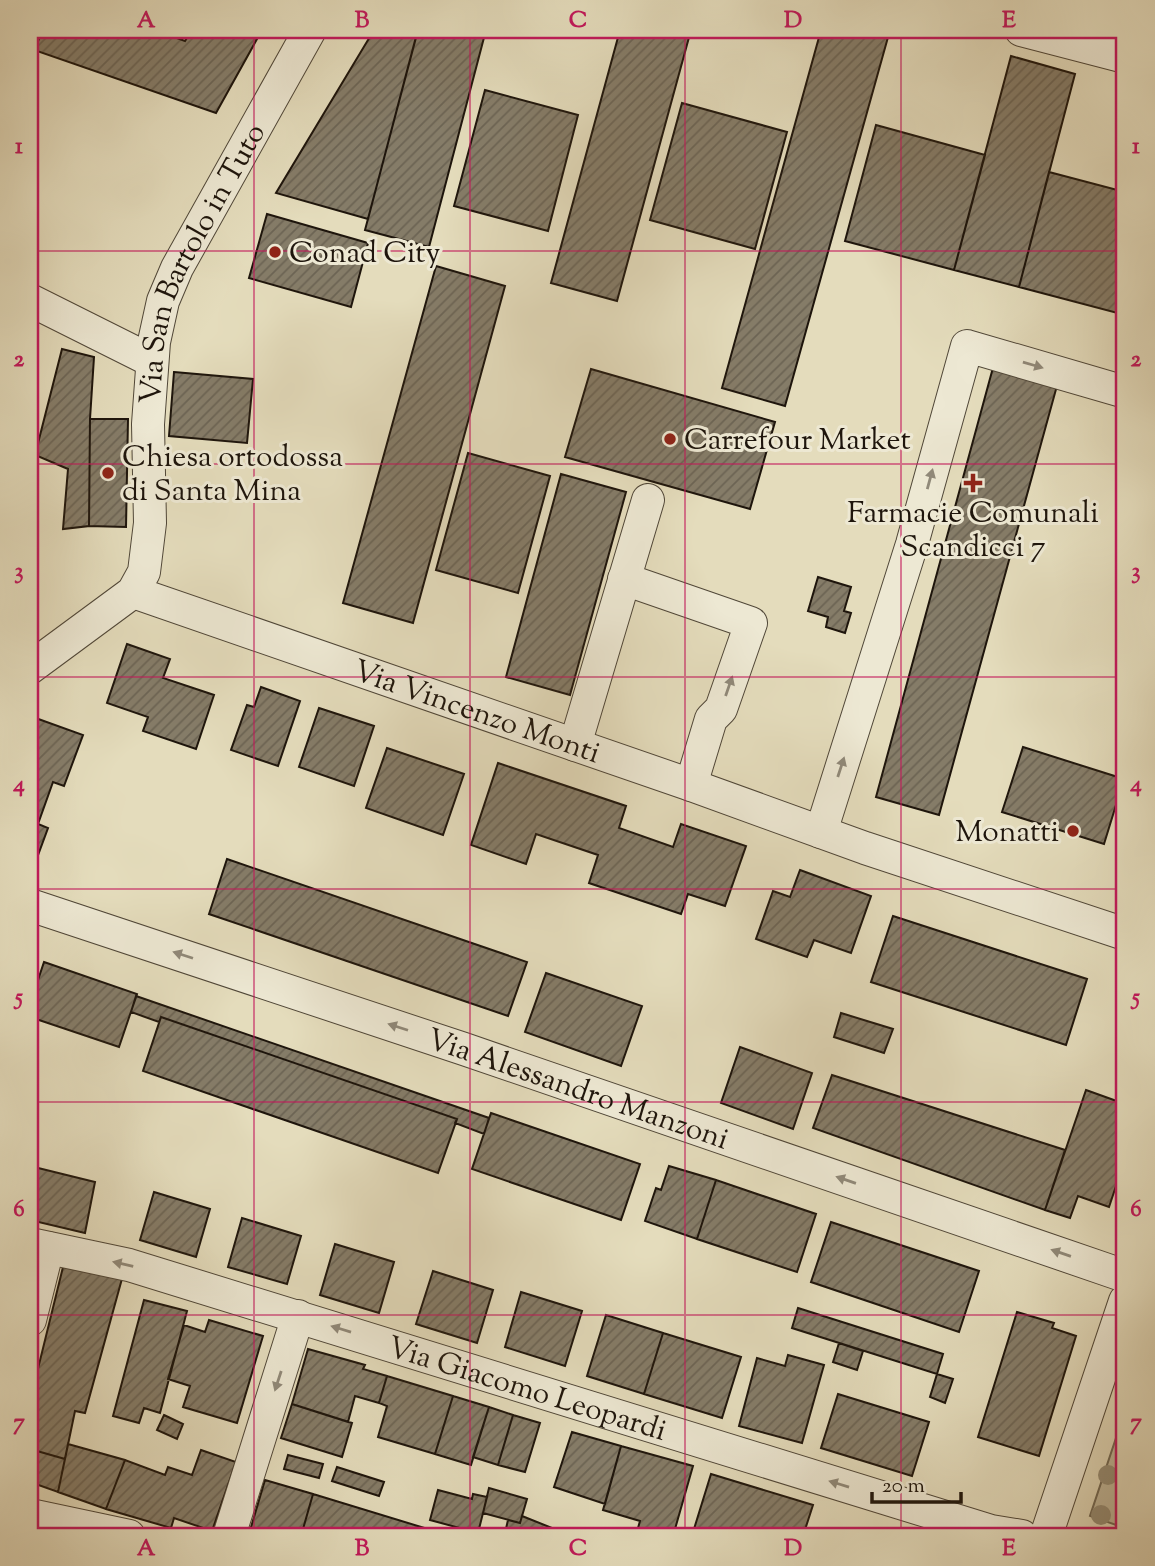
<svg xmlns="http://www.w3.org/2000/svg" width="1155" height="1566" viewBox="0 0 1155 1566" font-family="'Sorts Mill Goudy',serif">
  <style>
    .grass { fill: url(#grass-tufts); stroke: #706855; stroke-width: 2 }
    .building { fill: url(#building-hatch); stroke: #1e150c; stroke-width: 2 }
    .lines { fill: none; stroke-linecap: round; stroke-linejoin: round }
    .minor-casing { stroke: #504738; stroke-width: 34 }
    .minor { stroke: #ede8d3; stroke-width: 32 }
    .tree { fill: #968e77 }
    .oneway { fill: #908979 }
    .grid { fill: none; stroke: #c2185b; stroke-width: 2; stroke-opacity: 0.55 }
    .poi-dot { fill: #8f2418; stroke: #ede8d3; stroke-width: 2.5 }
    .labels { text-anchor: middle; stroke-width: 6; stroke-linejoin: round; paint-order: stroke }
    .poi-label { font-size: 30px; fill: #1e150c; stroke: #ede8d3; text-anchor: start }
    .street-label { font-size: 30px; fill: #1e150c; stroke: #ede8d3 }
    .neatline { fill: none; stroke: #c2185b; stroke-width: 2.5 }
    .grid-label { font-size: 23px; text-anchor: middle; font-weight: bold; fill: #c2185b }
  </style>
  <defs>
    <pattern id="grass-tufts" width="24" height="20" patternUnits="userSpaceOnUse" patternTransform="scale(1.75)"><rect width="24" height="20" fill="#c2ba9e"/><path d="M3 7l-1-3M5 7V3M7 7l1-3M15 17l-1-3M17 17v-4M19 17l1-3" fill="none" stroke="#a69f87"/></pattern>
    <pattern id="building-hatch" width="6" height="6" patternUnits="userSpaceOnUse" patternTransform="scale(1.75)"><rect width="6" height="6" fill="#857c68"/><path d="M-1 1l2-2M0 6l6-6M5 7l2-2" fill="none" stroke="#6c6454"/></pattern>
  </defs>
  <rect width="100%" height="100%" fill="#e4dcbc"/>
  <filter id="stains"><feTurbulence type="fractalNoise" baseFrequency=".00286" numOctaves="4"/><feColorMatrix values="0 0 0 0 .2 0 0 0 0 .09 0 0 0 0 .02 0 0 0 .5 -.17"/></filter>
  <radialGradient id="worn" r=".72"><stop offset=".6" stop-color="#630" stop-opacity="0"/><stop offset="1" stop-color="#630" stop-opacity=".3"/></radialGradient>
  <path class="grass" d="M1125 1411V1528L1090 1516Z"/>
  <path class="building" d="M43 30H155L185 41 192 30H262L216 113 34 50Z
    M374 30 417 33 368 219 276 193Z
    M418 30H486L429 247 365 230Z
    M620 30H691L617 301 551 283Z
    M821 30H890L785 406 722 388Z
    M1011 56 1075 74 1019 287 954 270Z
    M485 90 578 115 548 231 454 206Z
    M682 103 787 132 755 249 650 220Z
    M876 125 985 155 954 270 845 241Z
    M1049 172 1125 192V315L1019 287Z
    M267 214 368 243 351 307 249 278Z
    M436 266 505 286 413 623 343 603Z
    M62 349 94 357 90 419 89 526 63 529 68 469 35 455Z
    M994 364 1058 382 939 815 876 797Z
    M591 369 775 422 750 509 565 457Z
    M174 372 253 379 247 443 169 436Z
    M90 419H128L126 527 89 526Z
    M468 453 550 476 518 593 436 570Z
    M561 474 626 492 570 695 506 677Z
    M818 577 851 587 844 611 851 613 845 633 826 627 828 617 808 611Z
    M127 644 170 659 163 678 214 695 196 749 143 731 148 717 107 703Z
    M261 687 300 701 278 766 231 750 247 705 254 707Z
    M319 708 374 726 354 786 299 767Z
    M30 716 83 735 64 786 53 782 38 824 48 828 34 866 30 865Z
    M1023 747 1124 779 1104 844 1002 812Z
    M387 748 464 774 443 835 366 808Z
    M498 763 626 806 619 828 673 847 681 824 746 846 725 906 688 894 681 914 589 883 598 855 536 834 526 864 471 845Z
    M227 859 527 962 508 1016 209 914Z
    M800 870 871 896 851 953 814 940 807 957 756 939 773 891 790 897Z
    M893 916 1087 979 1066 1045 871 982Z
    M44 962 137 994 119 1047 30 1017V1004Z
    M546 973 642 1006 621 1066 525 1032Z
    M136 996 489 1118 484 1134 455 1123 457 1119 161 1017 159 1022 131 1012Z
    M841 1013 893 1029 884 1053 834 1037Z
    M161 1017 457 1119 438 1173 143 1071Z
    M740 1047 812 1073 793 1129 721 1103Z
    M832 1075 1065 1150 1045 1210 813 1128Z
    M1086 1090 1125 1104V1159L1109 1207 1078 1196 1070 1218 1045 1210Z
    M491 1113 640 1164 621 1220 472 1169Z
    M30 1166 95 1182 85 1233 30 1220Z
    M669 1166 716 1180 697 1239 645 1221 656 1188 661 1190Z
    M716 1180 816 1214 797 1272 697 1239Z
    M154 1192 210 1209 196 1257 140 1240Z
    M242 1218 301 1236 287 1284 228 1267Z
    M831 1222 979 1271 959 1332 811 1282Z
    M335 1244 394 1262 379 1313 320 1295Z
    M64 1263 123 1275 85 1413 75 1411 65 1459 30 1449V1401Z
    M433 1271 493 1290 477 1343 416 1324Z
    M521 1292 582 1311 565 1366 505 1347Z
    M144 1300 187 1311 160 1413 144 1408 139 1423 113 1416Z
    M798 1308 943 1354 937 1374 792 1328Z
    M1017 1312 1054 1323 1052 1328 1076 1336 1039 1456 978 1437Z
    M606 1315 663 1333 644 1394 587 1376Z
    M209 1320 263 1336 237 1423 183 1407 190 1386 168 1379 184 1325 205 1332Z
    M663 1333 741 1357 722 1418 644 1394Z
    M839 1343 863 1351 857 1370 833 1362Z
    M308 1349 365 1365 363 1369 387 1376 379 1403 355 1396 348 1422 292 1404Z
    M788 1355 824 1365 802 1443 739 1426 757 1358 785 1366Z
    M937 1374 953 1379 945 1403 930 1397Z
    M387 1376 453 1396 435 1454 378 1437 387 1406 379 1403Z
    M838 1394 929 1422 912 1476 821 1448Z
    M453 1396 489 1407 471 1465 435 1454Z
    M292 1404 352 1423 342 1457 281 1438Z
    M489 1407 513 1415 498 1465 473 1457Z
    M164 1415 183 1424 177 1439 157 1430Z
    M513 1415 540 1423 525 1472 498 1465Z
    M572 1432 621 1446 605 1504 554 1487Z
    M68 1444 125 1460 106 1509 58 1492Z
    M621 1446 693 1466 673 1536 636 1535 640 1521 603 1510Z
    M30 1449 65 1459 58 1492 30 1482Z
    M201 1450 236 1462 212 1531 174 1518 171 1528 106 1509 125 1460 165 1475 168 1467 192 1475Z
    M288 1455 323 1464 319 1478 284 1469Z
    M337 1467 384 1482 379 1496 332 1481Z
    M711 1474 813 1505 803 1536H718L694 1529Z
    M265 1480 313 1494 301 1536H258L249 1534Z
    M489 1488 527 1499 520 1523 483 1513Z
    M438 1490 472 1499 473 1494 487 1497 478 1533 430 1520Z
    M313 1494 431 1530 429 1536H301Z
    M522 1516 572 1536H512L505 1533 508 1520 520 1523Z"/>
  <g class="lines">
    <g class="minor-casing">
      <g id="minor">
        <path d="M1021 30 1125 57"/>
        <path d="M30 300 152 361"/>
        <path d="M624 579 751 623 721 709 711 719 691 785"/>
        <path id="s1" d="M133 592 691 785 865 848 1125 934"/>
        <path id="s2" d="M30 668 133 592 144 572 150 523 148 424 154 342 163 301 177 268 310 30"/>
        <path d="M575 745 648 500"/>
        <path d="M821 832 912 544 967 346 1125 392"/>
        <path id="s3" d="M30 905 464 1049 1125 1276"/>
        <path id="s4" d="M30 1244 129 1265 991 1531 1022 1536"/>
        <path d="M30 1320 48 1248"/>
        <path d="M30 1515 129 1536"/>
        <path d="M229 1536 298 1316"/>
        <path d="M1046 1536 1125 1301"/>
      </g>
    </g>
    <use href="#minor" class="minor"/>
  </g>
  <g class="tree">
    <circle cx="1108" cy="1475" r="10"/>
    <circle cx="1101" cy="1515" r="10"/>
  </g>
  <defs><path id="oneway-solid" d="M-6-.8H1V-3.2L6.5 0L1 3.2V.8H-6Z" transform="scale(1.75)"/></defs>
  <g class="oneway">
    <use href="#oneway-solid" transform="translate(1033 365) rotate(16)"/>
    <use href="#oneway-solid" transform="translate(930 479) rotate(-75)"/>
    <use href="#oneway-solid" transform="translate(729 686) rotate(-71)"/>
    <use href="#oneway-solid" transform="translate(841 767) rotate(-72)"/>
    <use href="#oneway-solid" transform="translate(183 955) rotate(-162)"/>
    <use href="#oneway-solid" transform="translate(398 1027) rotate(-162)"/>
    <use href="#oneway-solid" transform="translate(846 1180) rotate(-161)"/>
    <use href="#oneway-solid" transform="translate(1061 1253) rotate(-161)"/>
    <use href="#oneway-solid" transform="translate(123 1264) rotate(-167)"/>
    <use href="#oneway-solid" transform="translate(341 1329) rotate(-163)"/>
    <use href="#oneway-solid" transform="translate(278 1381) rotate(108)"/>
    <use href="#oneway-solid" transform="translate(839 1484) rotate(-163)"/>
  </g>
  <path class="grid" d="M254 30V1536M470 30V1536M685 30V1536M901 30V1536M30 251H1125M30 464H1125M30 677H1125M30 889H1125M30 1102H1125M30 1315H1125"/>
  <g class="poi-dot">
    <circle cx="275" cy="252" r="7"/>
    <circle cx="670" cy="439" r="7"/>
    <circle cx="108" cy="473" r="7"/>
    <path d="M969.5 472.5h7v7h7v7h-7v7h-7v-7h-7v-7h7z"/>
    <circle cx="1073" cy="831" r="7"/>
  </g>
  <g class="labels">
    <g class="poi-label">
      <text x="289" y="262">Conad City</text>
      <text x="684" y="449">Carrefour Market</text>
      <text x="122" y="466">Chiesa ortodossa<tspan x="122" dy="34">di Santa Mina</tspan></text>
      <text x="973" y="522" text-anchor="middle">Farmacie Comunali<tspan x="973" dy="34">Scandicci 7</tspan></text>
      <text x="1059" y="841" text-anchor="end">Monatti</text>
    </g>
    <g class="street-label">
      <text dy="10" stroke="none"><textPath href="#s2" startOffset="471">Via San Bartolo in Tuto</textPath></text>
      <text dy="10" stroke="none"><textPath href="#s1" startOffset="364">Via Vincenzo Monti</textPath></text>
      <text dy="10" stroke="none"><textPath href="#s3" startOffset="578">Via Alessandro Manzoni</textPath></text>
      <text dy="10" stroke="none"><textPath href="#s4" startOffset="518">Via Giacomo Leopardi</textPath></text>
    </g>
  </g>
  <rect width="1155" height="1566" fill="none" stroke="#e4dcbc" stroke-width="77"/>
  <path d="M872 1492v10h89v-10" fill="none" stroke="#1e150c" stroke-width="3.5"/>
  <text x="882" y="1492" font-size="21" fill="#1e150c" stroke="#ede8d3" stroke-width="5" paint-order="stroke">20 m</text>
  <rect x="38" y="38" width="1078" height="1490" class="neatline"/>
  <g class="grid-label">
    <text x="146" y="27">A</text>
    <text x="362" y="27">B</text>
    <text x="578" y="27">C</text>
    <text x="793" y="27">D</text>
    <text x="1009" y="27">E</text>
    <text x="19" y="153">1</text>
    <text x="1136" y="153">1</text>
    <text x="19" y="366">2</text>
    <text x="1136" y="366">2</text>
    <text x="19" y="578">3</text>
    <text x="1136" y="578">3</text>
    <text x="19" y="791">4</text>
    <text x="1136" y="791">4</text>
    <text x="19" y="1004">5</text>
    <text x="1136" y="1004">5</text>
    <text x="19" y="1216">6</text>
    <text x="1136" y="1216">6</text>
    <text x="19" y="1429">7</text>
    <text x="1136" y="1429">7</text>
    <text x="146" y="1555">A</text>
    <text x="362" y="1555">B</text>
    <text x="578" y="1555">C</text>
    <text x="793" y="1555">D</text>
    <text x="1009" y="1555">E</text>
  </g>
  <rect width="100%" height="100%" filter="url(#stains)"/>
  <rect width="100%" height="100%" fill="url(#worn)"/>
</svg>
